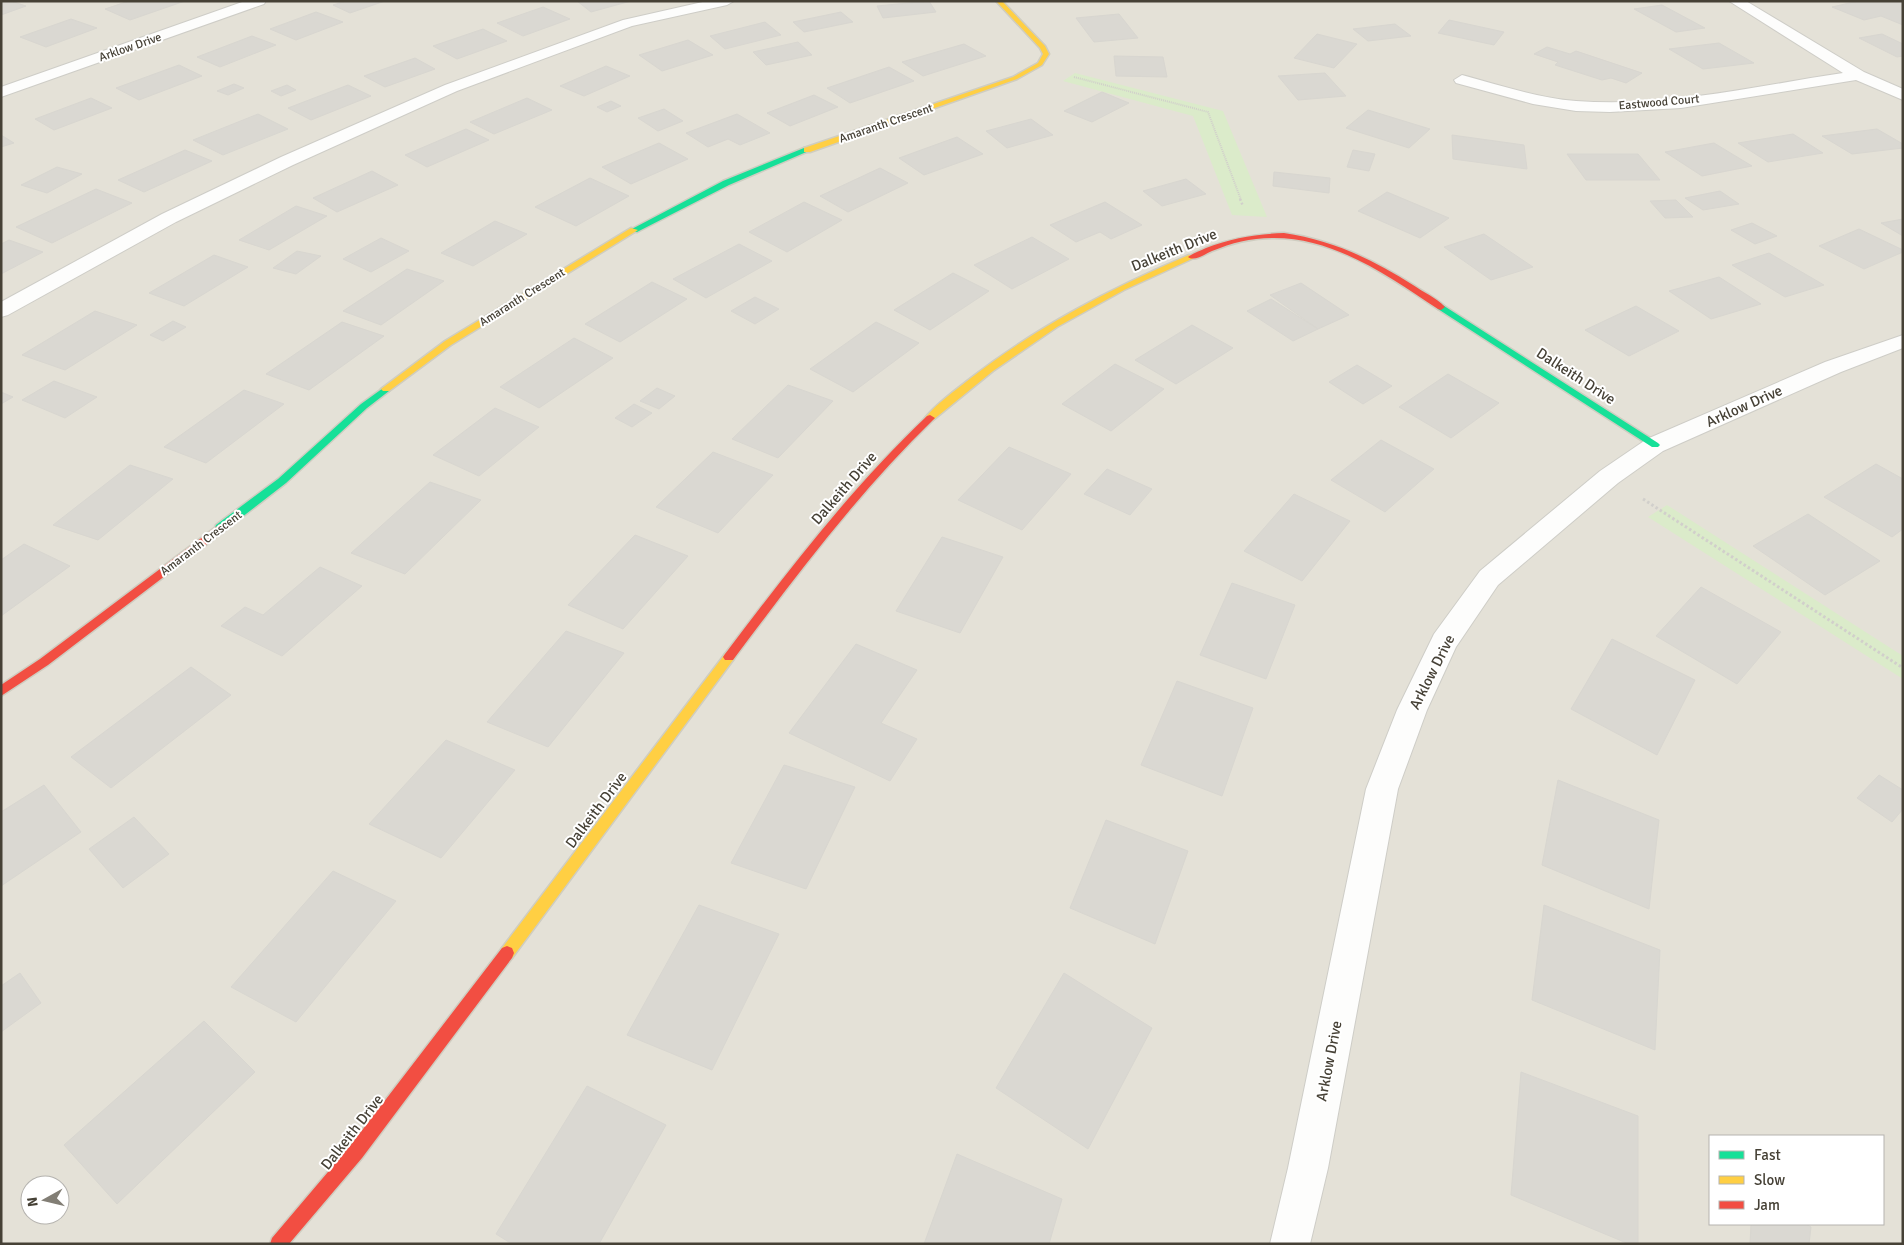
<svg xmlns="http://www.w3.org/2000/svg" width="1904" height="1245" viewBox="0 0 1904 1245" font-family="Signika,sans-serif">
  <style>
    .residential { fill: #e4e1d7; fill-rule: evenodd }
    .green { fill: #dbebca }
    .building { fill: #dad8d2; stroke: #d8d6d0 }
    .lines { fill: none; stroke-linecap: round; stroke-linejoin: round }
    .street-casing { stroke: #cecdc7; stroke-width: 2 }
    .fast-casing { stroke: #cfcdc1; stroke-width: 3 }
    .slow-casing { stroke: #cfcdc1; stroke-width: 3 }
    .jam-casing { stroke: #cfcdc1; stroke-width: 3 }
    .path-far2 { stroke: #d1cfcb; stroke-width: 2; stroke-dasharray: 1 1; stroke-linecap: butt }
    .path-far1 { stroke: #d1cfcb; stroke-width: 2.5; stroke-dasharray: 2 2; stroke-linecap: butt }
    .path { stroke: #d1cfcb; stroke-width: 3; stroke-dasharray: 2.5 2.5; stroke-linecap: butt }
    .street { fill: #fdfdfc; fill-rule: evenodd }
    .fast { fill: #16e098; fill-rule: evenodd }
    .slow { fill: #ffcf43; fill-rule: evenodd }
    .jam { fill: #f24e42; fill-rule: evenodd }
    .labels { text-anchor: middle; stroke-width: 4; stroke-linejoin: round; paint-order: stroke }
    .far-street-label { font-size: 12px; fill: #464136; stroke: #fff }
    .street-label { font-size: 15px; fill: #464136; stroke: #fff }
  </style>
  <rect width="100%" height="100%" fill="#f0efea"/>
  <path class="residential" d="M1 1H1903V1244H1ZM1710 1136H1883V1224H1710ZM30 1185H60V1215H30Z"/>
  <path class="green" d="M1075 73 1223 111 1267 217 1232 215 1193 116 1063 81Z
    M1667 505 1903 656V679L1648 517Z"/>
  <path class="building" d="M1 1H11L26 6 1 15Z
    M129 1H185L130 20 105 9Z
    M346 1H385L350 13 333 5Z
    M577 1H631L591 12Z
    M929 1 936 12 883 18 877 6Z
    M1858 1H1903V25L1881 16 1864 20 1832 7Z
    M1662 5 1705 28 1676 32 1634 9Z
    M543 7 570 19 523 36 497 23Z
    M316 12 343 22 296 40 270 29Z
    M841 12 853 22 804 32 793 22Z
    M1119 14 1138 38 1094 42 1076 18Z
    M71 19 97 28 46 47 20 37Z
    M1449 20 1504 32 1494 45 1438 33Z
    M765 22 781 35 725 49 710 36Z
    M1395 24 1411 36 1368 41 1353 29Z
    M483 29 507 41 457 59 433 46Z
    M1317 34 1357 44 1334 68 1294 58Z
    M1882 34 1903 44V56L1897 57 1859 38Z
    M252 36 276 45 220 67 197 57Z
    M688 40 713 55 662 71 639 55Z
    M798 42 812 55 766 65 753 52Z
    M1719 43 1754 63 1703 69 1669 49Z
    M964 44 986 56 923 76 902 62Z
    M1547 47 1570 54 1576 51 1642 73 1626 83 1611 78 1602 80 1555 65 1558 62 1534 54Z
    M1114 56 1163 57 1167 77 1116 76Z
    M415 58 435 69 385 87 364 76Z
    M179 65 202 76 139 100 116 88Z
    M606 66 630 76 584 96 560 86Z
    M889 67 914 81 850 103 827 88Z
    M1325 73 1346 96 1298 100 1278 76Z
    M234 84 244 88 228 95 217 91Z
    M287 85 296 90 281 96 271 91Z
    M348 85 371 96 311 120 288 108Z
    M1102 92 1129 103 1092 122 1064 111Z
    M814 95 838 107 790 126 767 113Z
    M91 98 112 108 54 130 35 119Z
    M527 98 552 110 494 134 470 122Z
    M611 101 621 106 607 112 597 107Z
    M664 109 683 121 658 131 638 118Z
    M1368 110 1430 129 1409 148 1346 128Z
    M258 114 288 129 223 155 193 140Z
    M737 114 770 133 740 145 728 139 708 147 686 133Z
    M1031 119 1053 135 1007 148 986 131Z
    M466 129 489 140 427 167 405 155Z
    M1877 129 1903 144V148L1852 154 1822 136Z
    M1793 134 1823 153 1768 162 1738 143Z
    M1 135 14 143 1 147Z
    M1452 135 1524 145 1527 169 1453 159Z
    M957 137 983 154 924 175 899 158Z
    M659 143 688 159 631 184 602 167Z
    M1714 143 1752 166 1702 176 1665 152Z
    M185 150 212 161 144 192 118 180Z
    M1353 150 1375 154 1369 171 1347 167Z
    M1567 154H1638L1660 180H1586Z
    M57 167 82 174 47 193 21 185Z
    M880 168 908 183 848 212 820 196Z
    M372 171 398 185 337 212 313 198Z
    M1274 172 1330 178 1329 193 1273 186Z
    M590 178 629 196 576 226 535 207Z
    M1186 179 1206 194 1162 206 1143 191Z
    M96 189 132 203 52 243 16 227Z
    M1720 191 1739 204 1703 210 1685 198Z
    M1387 192 1449 218 1420 238 1358 211Z
    M1676 200 1693 217 1665 218 1650 201Z
    M804 202 842 220 787 252 749 232Z
    M1105 202 1142 225 1111 239 1100 232 1076 242 1050 225Z
    M296 206 327 216 269 250 239 240Z
    M1903 219V236L1881 223Z
    M495 221 527 234 473 266 441 253Z
    M1752 223 1777 236 1755 244 1731 230Z
    M1859 229 1903 250V252L1864 269 1819 246Z
    M1484 234 1533 267 1491 280 1444 247Z
    M1032 237 1069 259 1012 289 974 265Z
    M381 238 409 251 371 272 343 259Z
    M9 240 43 252 1 274V244Z
    M739 244 772 261 706 298 673 279Z
    M297 251 321 256 296 274 273 268Z
    M1769 253 1824 285 1785 297 1732 265Z
    M214 255 248 267 184 306 149 293Z
    M407 269 444 281 381 325 343 311Z
    M953 273 989 291 930 330 894 310Z
    M1719 277 1761 304 1711 319 1669 291Z
    M652 282 687 299 620 342 585 324Z
    M1301 283 1349 315 1318 329 1270 295Z
    M755 297 779 309 755 324 731 311Z
    M1271 299 1318 329 1293 341 1247 311Z
    M1636 306 1679 331 1629 356 1585 330Z
    M95 311 137 325 65 370 22 355Z
    M173 321 186 327 163 341 150 335Z
    M342 322 384 336 309 390 266 374Z
    M876 322 919 343 853 392 810 369Z
    M1192 325 1233 348 1176 384 1135 360Z
    M574 338 613 358 539 408 500 387Z
    M1115 364 1164 389 1111 431 1062 404Z
    M1357 365 1392 386 1363 404 1329 382Z
    M1448 374 1499 403 1451 438 1399 407Z
    M54 381 97 397 65 418 22 400Z
    M788 385 833 401 778 458 732 439Z
    M657 388 675 396 659 409 640 401Z
    M244 390 284 404 206 463 164 447Z
    M1 392 13 397 1 404Z
    M634 404 652 413 632 427 615 418Z
    M495 408 539 427 479 476 433 455Z
    M1381 440 1434 469 1385 512 1331 480Z
    M1009 447 1071 474 1022 530 958 500Z
    M713 452 773 475 718 533 656 507Z
    M1876 464 1903 479V529L1892 537 1824 497Z
    M130 465 173 479 98 540 53 525Z
    M1107 469 1152 489 1130 515 1084 494Z
    M430 482 481 500 405 574 351 553Z
    M1294 494 1350 521 1302 581 1244 551Z
    M1808 514 1880 561 1825 595 1753 546Z
    M635 535 688 556 623 629 568 605Z
    M942 537 1003 557 960 633 896 611Z
    M24 544 70 566 1 616V560Z
    M320 567 362 586 282 656 221 626 245 607 263 615Z
    M1232 583 1295 605 1266 679 1200 655Z
    M1701 587 1781 632 1737 684 1656 636Z
    M566 631 624 653 548 747 487 722Z
    M1612 639 1695 680 1657 755 1571 709Z
    M856 644 917 670 881 723 917 739 890 781 789 733Z
    M191 667 231 695 111 788 71 757Z
    M1177 681 1253 708 1222 796 1141 765Z
    M446 740 515 770 441 858 369 824Z
    M784 765 855 787 806 889 731 863Z
    M1879 775 1903 790V809L1892 822 1857 798Z
    M1558 780 1659 820 1649 909 1542 865Z
    M44 785 81 832 1 886V812Z
    M134 817 169 854 123 888 89 849Z
    M1106 820 1188 851 1155 944 1070 908Z
    M333 871 396 901 296 1022 231 987Z
    M699 905 779 934 712 1070 627 1035Z
    M1544 905 1660 950 1655 1050 1532 1000Z
    M20 973 41 1003 1 1032V986Z
    M1064 973 1152 1028 1088 1149 996 1088Z
    M204 1021 255 1072 117 1204 64 1145Z
    M1521 1072 1638 1116V1244H1629L1511 1195Z
    M587 1086 666 1125 599 1244H512L496 1234Z
    M957 1154 1062 1199 1049 1244H924Z
    M1751 1224H1806L1811 1227 1809 1244H1750Z"/>
  <g class="lines">
    <g class="street-casing">
      <path id="street" d="M245 1H266L264 4 1 97V87Z
        M707 1H734L727 5 632 26 457 91 293 165 176 222 8 315 1 317V302L162 214 281 157 445 85 623 20Z
        M1729 1H1746L1864 72 1903 89V100L1856 80 1681 108 1610 112 1576 111 1533 104 1456 83 1454 80 1462 75C1500 85 1537 98 1576 101 1666 108 1755 86 1843 73Z
        M1903 335V348L1841 372 1663 451 1618 483 1498 585 1456 647 1427 710 1398 789 1328 1168 1310 1244H1270L1288 1168 1366 789 1397 710 1434 634 1480 571 1600 471 1647 439 1825 362Z"/>
    </g>
    <g class="fast-casing">
      <path id="fast" d="M804 148 811 150 729 185 637 232 630 230 723 181Z
        M1441 304 1658 443 1660 445 1658 447H1652L1438 309 1437 307Z
        M386 386 389 387V391L367 408 286 483 224 531H216L215 528 216 525 278 479 361 404Z"/>
    </g>
    <g class="slow-casing">
      <path id="slow" d="M996 1H1002L1045 46 1049 54 1042 65 1017 79 810 152H804V148L1013 77 1038 63 1043 54 1040 48Z
        M631 228 638 230 451 345 389 391H383L381 389 445 341Z
        M1189 255 1196 257 1124 290 1057 327 993 371 933 420 930 421 925 418C937 403 956 390 971 378 1038 326 1112 288 1189 255Z
        M729 652 733 654 735 657 733 660 512 958 507 960 502 958 500 953 502 948 725 654Z"/>
    </g>
    <g class="jam-casing">
      <path id="jam" d="M1284 233C1332 240 1372 259 1413 285 1423 292 1437 298 1445 307L1441 310 1438 309C1388 276 1334 237 1272 238 1250 238 1232 243 1212 251 1205 254 1194 262 1188 257 1193 253 1200 251 1206 248 1232 238 1256 234 1284 233Z
        M930 415 935 418 933 420C858 493 796 576 733 660H725L723 657 725 654C788 571 851 488 927 416Z
        M220 524 225 528 224 531 48 665 1 696V685L40 659Z
        M507 946 512 948 514 953 512 958 362 1158 289 1244H270L272 1238 350 1146 502 948Z"/>
    </g>
    <path class="path-far2" d="M1074 77 1208 112 1241 200"/>
    <path class="path-far1" d="M1240 199 1243 206"/>
    <path class="path" d="M1643 499 1903 668"/>
    <use href="#street" class="street"/>
    <use href="#fast" class="fast"/>
    <use href="#slow" class="slow"/>
    <use href="#jam" class="jam"/>
  </g>
  <g class="labels">
    <g class="far-street-label">
      <text transform="translate(130 47) rotate(-19)" y="4">Arklow Drive</text>
      <text transform="translate(1659 102) rotate(-5)" y="4">Eastwood Court</text>
      <text transform="translate(886 123) rotate(-19)" y="4">Amaranth Crescent</text>
      <text transform="translate(522 297) rotate(-32)" y="4">Amaranth Crescent</text>
      <text transform="translate(201 543) rotate(-37)" y="4">Amaranth Crescent</text>
    </g>
    <g class="street-label">
      <text transform="translate(1174 250) rotate(-22)" y="5">Dalkeith Drive</text>
      <text transform="translate(1576 376) rotate(33)" y="5">Dalkeith Drive</text>
      <text transform="translate(1744 406) rotate(-24)" y="5">Arklow Drive</text>
      <text transform="translate(844 488) rotate(-49)" y="5">Dalkeith Drive</text>
      <text transform="translate(1432 672) rotate(-63)" y="5">Arklow Drive</text>
      <text transform="translate(596 810) rotate(-53)" y="5">Dalkeith Drive</text>
      <text transform="translate(1329 1061) rotate(-79)" y="5">Arklow Drive</text>
      <text transform="translate(352 1132) rotate(-52)" y="5">Dalkeith Drive</text>
    </g>
  </g>
  <rect width="1904" height="1245" fill="none" stroke="#464136" stroke-width="5"/>
  <rect x="1709" y="1135" width="175" height="90" fill="#ffffff" stroke="#b5b3af"/>
  <rect x="1719" y="1151" width="25" height="8" fill="#16e098" stroke="#b5b3af"/>
  <text x="1754" y="1160" font-size="15" fill="#464136">Fast</text>
  <rect x="1719" y="1176" width="25" height="8" fill="#ffcf43" stroke="#b5b3af"/>
  <text x="1754" y="1185" font-size="15" fill="#464136">Slow</text>
  <rect x="1719" y="1201" width="25" height="8" fill="#f24e42" stroke="#b5b3af"/>
  <text x="1754" y="1210" font-size="15" fill="#464136">Jam</text>
  <g transform="translate(45 1200) rotate(262)"><circle r="24" fill="#ffffff" stroke="#b5b3af"/>
  <path d="M0-4L9 19L0 12L-9 19Z" fill="#827e75"/>
  <text y="-8" font-size="14" font-weight="bold" text-anchor="middle" fill="#464136">N</text>
  </g>
</svg>
